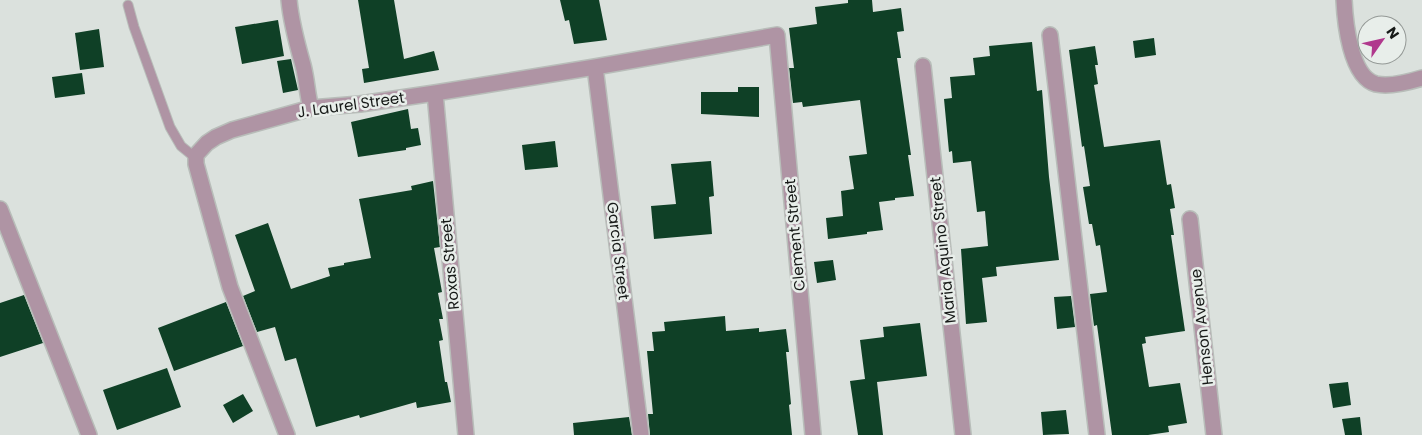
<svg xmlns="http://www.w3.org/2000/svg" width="1422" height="435" viewBox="0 0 1422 435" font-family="Poppins,sans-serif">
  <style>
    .building { fill: #0f4026 }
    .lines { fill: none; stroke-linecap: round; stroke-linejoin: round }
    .service-casing { stroke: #b8bdb9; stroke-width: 11 }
    .minor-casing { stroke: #b8bdb9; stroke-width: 18 }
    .service { stroke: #af94a4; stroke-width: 9 }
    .minor { stroke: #af94a4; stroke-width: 15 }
    .labels { text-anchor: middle; stroke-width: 5; stroke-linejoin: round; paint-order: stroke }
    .street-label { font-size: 15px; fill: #161917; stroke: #e8eeea }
  </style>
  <rect width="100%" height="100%" fill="#dbe1dd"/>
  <path class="building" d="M358 0H394L404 59 434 51 439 70 364 83 362 69 369 68Z
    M560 0H599L607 40 574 44 569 20 565 21Z
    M848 0H872L873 12 901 8 904 31 897 32 901 58H897L911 155H908L914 196 895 198V200L879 202 883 230 867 232V234L828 239 826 218 843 216 841 191 854 189 849 156 867 154 860 100 803 107 802 102 793 103 789 68H794L789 28 817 24 815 7 848 3Z
    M278 20 284 56 242 64 235 27Z
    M99 29 104 67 80 70 75 33Z
    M1154 38 1156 55 1135 58 1133 41Z
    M1032 42 1037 91 1042 90 1049 177 1059 260 996 267 997 276 982 278 987 322 966 324 961 249 988 246 985 211 977 212 971 161 953 163 952 151 949 152 944 99 952 98 950 77 975 75 973 58 990 56 989 46Z
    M1095 46 1098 65H1095L1098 84 1094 85 1104 147 1160 140 1167 185 1171 184 1175 208 1170 209 1174 235H1171L1185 331 1145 337 1146 343 1142 344 1149 387 1180 383 1187 423 1168 426 1169 432 1148 435H1112L1097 325 1094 326 1090 294 1107 292 1100 245 1096 246 1092 224H1089L1083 187 1090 186 1084 146 1082 147 1069 50Z
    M291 59 298 90 283 93 277 61Z
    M82 73 85 94 55 98 52 77Z
    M738 87H759V117L701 114V92H738Z
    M408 109 411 129 418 128 421 145 406 148V150L358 157 351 122Z
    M555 141 558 167 525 170 522 145Z
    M711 161 714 196 709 197 712 234 654 239 651 206 676 204 671 164Z
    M433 181 440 247 434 248 442 292 438 293 443 319H439L443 340 439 341 445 382H447L451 402 417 408 416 402 360 418 359 415 316 427 296 358 285 361 275 327 257 332 243 296 255 291 235 235 268 223 291 289 330 276 328 268 344 265V263L371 258 359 199 412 190 411 186Z
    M833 260 836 280 817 283 814 262Z
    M24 295 43 343 0 357V303Z
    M1071 296 1075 327 1057 329 1054 297Z
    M226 302 243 346 174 371 158 328Z
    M725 316 726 331 759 328V332L786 329 789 352H786L791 404 789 405 792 435H650L648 414H653L647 351H654L652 332 665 331 664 322Z
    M920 323 927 376 877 382 883 435H858L850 381 865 379 860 340 884 337 883 327Z
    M167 368 181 407 117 430 103 390Z
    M1348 382 1351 405 1333 408 1329 384Z
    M243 394 253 411 233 423 223 405Z
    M1066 410 1069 434 1043 435 1041 412Z
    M629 417 632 435H574L573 423Z
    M1360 417 1362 435H1345L1342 419Z"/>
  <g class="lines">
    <g class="service-casing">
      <path id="service" d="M128 5 134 27 170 127 181 146 192 155H196"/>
    </g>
    <g class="minor-casing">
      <path id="minor" d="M289 0C291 22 297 44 303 65 307 80 307 94 311 108
        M1344 0C1345 21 1350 77 1376 84 1389 87 1409 82 1422 78
        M1050 35 1097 435
        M923 66 963 435
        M595 67 641 435
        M435 93 466 435
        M0 209 89 435
        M1190 219 1214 435
        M287 435 230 287 196 164V155L207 143 216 137 232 130 311 108 360 104 435 93 595 67 777 35 813 435"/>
    </g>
    <use href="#service" class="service"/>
    <use href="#minor" class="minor"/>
  </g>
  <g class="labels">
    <g class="street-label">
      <text transform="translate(351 105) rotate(-8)" y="5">J. Laurel Street</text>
      <text transform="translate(795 235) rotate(-95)" y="5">Clement Street</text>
      <text transform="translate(943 250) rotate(-96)" y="5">Maria Aquino Street</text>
      <text transform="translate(618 251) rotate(83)" y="5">Garcia Street</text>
      <text transform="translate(450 264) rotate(-95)" y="5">Roxas Street</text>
      <text transform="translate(1202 327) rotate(-96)" y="5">Henson Avenue</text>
    </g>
  </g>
  <g transform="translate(1382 40) rotate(56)"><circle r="24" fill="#e8eeea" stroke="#949996"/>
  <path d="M0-4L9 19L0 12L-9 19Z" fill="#b0388d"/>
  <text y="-8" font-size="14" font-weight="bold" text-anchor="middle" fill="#161917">N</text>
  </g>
</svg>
